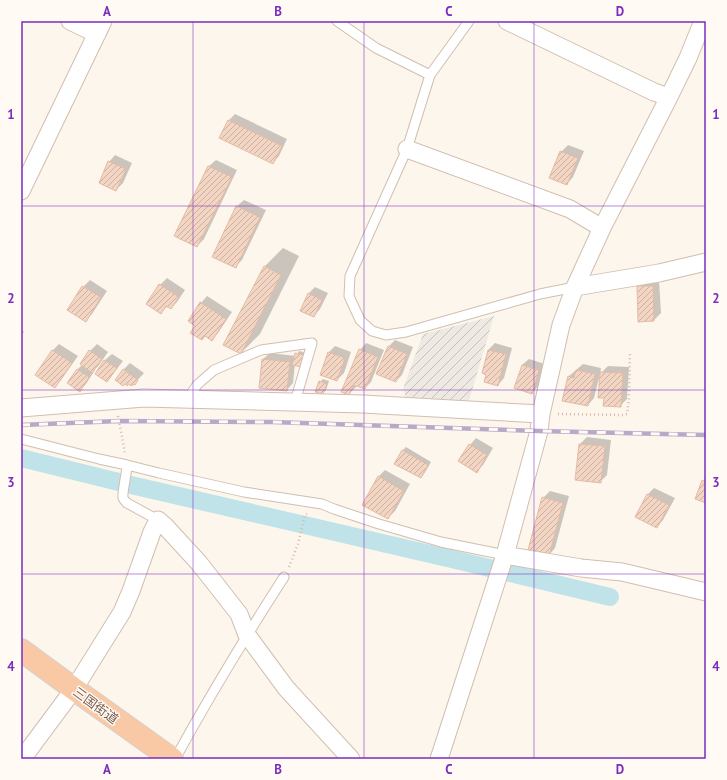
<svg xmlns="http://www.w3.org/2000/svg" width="727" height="780" viewBox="0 0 727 780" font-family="'PT Sans','Noto Sans JP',sans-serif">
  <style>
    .industrial { fill: url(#industrial-furrows) }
    .shadow { fill: #0003 }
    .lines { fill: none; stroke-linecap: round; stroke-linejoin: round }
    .canal { stroke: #bfe3e8; stroke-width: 18 }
    .building { fill: url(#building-hatch); stroke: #e6bba3 }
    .service-casing { stroke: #d1beb0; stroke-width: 11 }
    .minor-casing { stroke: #d1beb0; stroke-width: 19 }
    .trunk-casing { stroke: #dad1cd; stroke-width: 24 }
    .path { stroke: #d9b8a5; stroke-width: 2.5; stroke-dasharray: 1 3; stroke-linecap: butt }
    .service { stroke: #fff; stroke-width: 9 }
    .minor { stroke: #fff; stroke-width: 17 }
    .trunk { stroke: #f9c8a4; stroke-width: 22 }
    .rail-casing { stroke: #b9a8c9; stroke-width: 4.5 }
    .rail { stroke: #fffaf3; stroke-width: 3; stroke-dasharray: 9; stroke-linecap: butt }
    .grid { fill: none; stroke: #7b2cbf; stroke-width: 1; stroke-opacity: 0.55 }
    .labels { text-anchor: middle; stroke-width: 3; stroke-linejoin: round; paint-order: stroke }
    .street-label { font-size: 13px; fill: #7a5c4d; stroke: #fffaf3 }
    .neatline { fill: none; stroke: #7b2cbf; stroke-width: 1.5 }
    .grid-label { font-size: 13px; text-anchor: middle; font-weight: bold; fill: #7b2cbf }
  </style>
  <defs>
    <pattern id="industrial-furrows" width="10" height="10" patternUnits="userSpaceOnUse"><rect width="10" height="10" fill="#efe9e4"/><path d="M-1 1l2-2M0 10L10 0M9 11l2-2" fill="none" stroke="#c7c0bb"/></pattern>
    <pattern id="building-hatch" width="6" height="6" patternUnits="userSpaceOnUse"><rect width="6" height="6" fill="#f3d5c3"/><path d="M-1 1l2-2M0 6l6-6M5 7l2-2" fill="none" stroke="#cab0a1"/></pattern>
  </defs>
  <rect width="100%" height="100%" fill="#fdf6ec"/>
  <path class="industrial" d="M494 316 469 401 406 397 403 389 423 334Z"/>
  <path class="shadow" d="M235 114 287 139 279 156 273 163 229 120Z
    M568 145 584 151 573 177 567 184 561 152Z
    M115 155 132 163 123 183 116 190 109 162Z
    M216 160 237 170 204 239 197 246 175 235 209 166Z
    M244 200 266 210 242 260 235 267 213 256 237 206Z
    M283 248 299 256 260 334 241 353 265 266Z
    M167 278 185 290 177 302 171 308 168 306 161 312 160 285Z
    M90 280 107 291 92 314 86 320 69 310 83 287Z
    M645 280H659L661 313 654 320 638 287Z
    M315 287 328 293 320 309 314 316 308 294Z
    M207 296 232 312 218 333 212 340 196 325 201 303Z
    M21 329 24 332 21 336Z
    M395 340 413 347 402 375 396 381 388 347Z
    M366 343 384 350 371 382 365 388 356 385V387L349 394 360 350Z
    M495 343 512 348 504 378 498 385 487 374 483 373 488 350Z
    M59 344 78 356 61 380 55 387 36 374 53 350Z
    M97 344 108 352 99 365 94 370H95L86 384 80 390 68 382 78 369 82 365 81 364 90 351Z
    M335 346 351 352 344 373 337 380 328 353Z
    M299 351 307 353 295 364 293 383 287 390 263 359 270 353 296 356Z
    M112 354 123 361 113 374 107 381 96 374 105 360Z
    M529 359 545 364 539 386 532 392 522 365Z
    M130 363 144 373 134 384 125 383 123 370Z
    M583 364 601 368 600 374 608 366 629 367 627 399 620 406 605 397 601 375 600 374 594 398 588 405 568 377Z
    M323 379 329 381 326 390 323 393 320 382Z
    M587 437 611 440 607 475 600 482 576 479 580 444Z
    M476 438 493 448 483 465 477 471 470 445Z
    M406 447 431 462 424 474 421 477 403 450Z
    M385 470 410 484 395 511 388 518 378 477Z
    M706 474V502L703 481 705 479 704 478Z
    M654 488 675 498 663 520 657 527 648 494Z
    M550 491 569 496 555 548 549 555 543 498Z"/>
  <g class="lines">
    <path class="canal" d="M21 458 131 485 456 560 610 597"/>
  </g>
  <path class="building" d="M228 120 282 146 273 164 219 138Z
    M560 151 578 158 567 185 549 178Z
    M108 161 126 169 116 191 99 183Z
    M208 166 232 177 197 247 174 236Z
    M236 206 260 217 236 268 212 257Z
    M264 266 281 275 241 354 223 345Z
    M159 284 179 297 171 309 166 306 161 314 146 304Z
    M82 286 101 297 86 322 67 310Z
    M637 286H653L654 321 638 322Z
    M308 293 322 300 314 317 300 311Z
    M200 302 226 319 212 341 205 336 202 340 190 333 195 326 188 321Z
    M388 346 407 354 396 382 376 374Z
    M359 349 378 357 365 389 353 385 349 395 341 392Z
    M52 350 72 363 55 388 35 375Z
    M89 350 102 359 92 373 80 364Z
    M488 350 506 354 498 386 484 382 486 375 482 373Z
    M328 352 345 358 337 381 320 375Z
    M295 353 304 355 301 367 292 365Z
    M262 359 290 362 287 391 259 388Z
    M104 360 117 368 107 382 95 374Z
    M522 365 539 370 532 394 514 388Z
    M77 369 89 377 80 392 67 383Z
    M123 369 138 380 135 385 132 384V386L128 384 127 386 125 384 123 386 115 380Z
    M576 370 595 374 588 406 562 401 568 376 574 378Z
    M600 372 623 373 621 407 603 406 604 398H598Z
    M319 381 327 384 323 394 315 392Z
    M469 444 487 455 477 473 458 461Z
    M579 444 605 446 601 483 575 480Z
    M402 450 428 465 421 478 394 464Z
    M378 476 404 491 388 519 362 505Z
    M702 480 706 482V503L695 499Z
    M647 494 669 505 657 528 635 517Z
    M542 497 563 503 549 556 528 550Z"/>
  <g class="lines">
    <g class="service-casing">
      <path id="service" d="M337 21 376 48 430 75
        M469 21 430 75 407 149 350 276 349 296 360 320 372 331 386 335 406 332 540 294 575 287
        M188 399 197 385 214 370 261 350 312 343 295 402
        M21 439 99 459 127 465 159 473 244 492 322 504 334 509 379 524 441 542 505 555
        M127 465C127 473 122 492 123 498 124 500 125 501 127 503L158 520
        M175 759C209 697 246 636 284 577"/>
    </g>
    <g class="minor-casing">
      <path id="minor" d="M70 21 97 34
        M507 21 654 92 669 97
        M407 149 570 209 602 228
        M21 191 103 21
        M575 287 659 273 706 262
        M21 408 144 398 363 404 541 414
        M505 555 581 568 622 572 706 592
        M22 759 74 689 122 612 131 591 152 532 158 520 165 526 199 563 239 614 247 635 286 688 351 759
        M439 759 505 555 539 431 541 414 561 325 575 287 602 228 669 97 688 58 703 21"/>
    </g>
    <g class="trunk-casing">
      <path id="trunk" d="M21 650 74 689 172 759"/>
    </g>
    <path class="path" d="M558 414 624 415 627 414 629 398 630 352
      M118 416 125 453
      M289 567 298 544 305 515 307 514"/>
    <use href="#service" class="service"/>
    <use href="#minor" class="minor"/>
    <use href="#trunk" class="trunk"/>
    <g class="rail-casing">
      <path id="rail" d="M21 425 119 421 272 422 539 431 706 435"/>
    </g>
    <use href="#rail" class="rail"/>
  </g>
  <path class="grid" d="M193 21V759M364 21V759M534 21V759M21 206H706M21 390H706M21 574H706"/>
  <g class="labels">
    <g class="street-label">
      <text transform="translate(96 705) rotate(36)" y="5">三国街道</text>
    </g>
  </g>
  <rect width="727" height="780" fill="none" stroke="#fffaf3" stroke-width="44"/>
  <rect x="22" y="22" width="683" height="736" class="neatline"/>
  <g class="grid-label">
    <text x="107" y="16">A</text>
    <text x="278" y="16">B</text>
    <text x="449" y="16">C</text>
    <text x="620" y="16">D</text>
    <text x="11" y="119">1</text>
    <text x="716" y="119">1</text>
    <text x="11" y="303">2</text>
    <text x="716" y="303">2</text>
    <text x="11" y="487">3</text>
    <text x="716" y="487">3</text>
    <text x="11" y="671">4</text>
    <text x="716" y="671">4</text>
    <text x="107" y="774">A</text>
    <text x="278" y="774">B</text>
    <text x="449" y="774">C</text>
    <text x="620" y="774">D</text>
  </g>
</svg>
